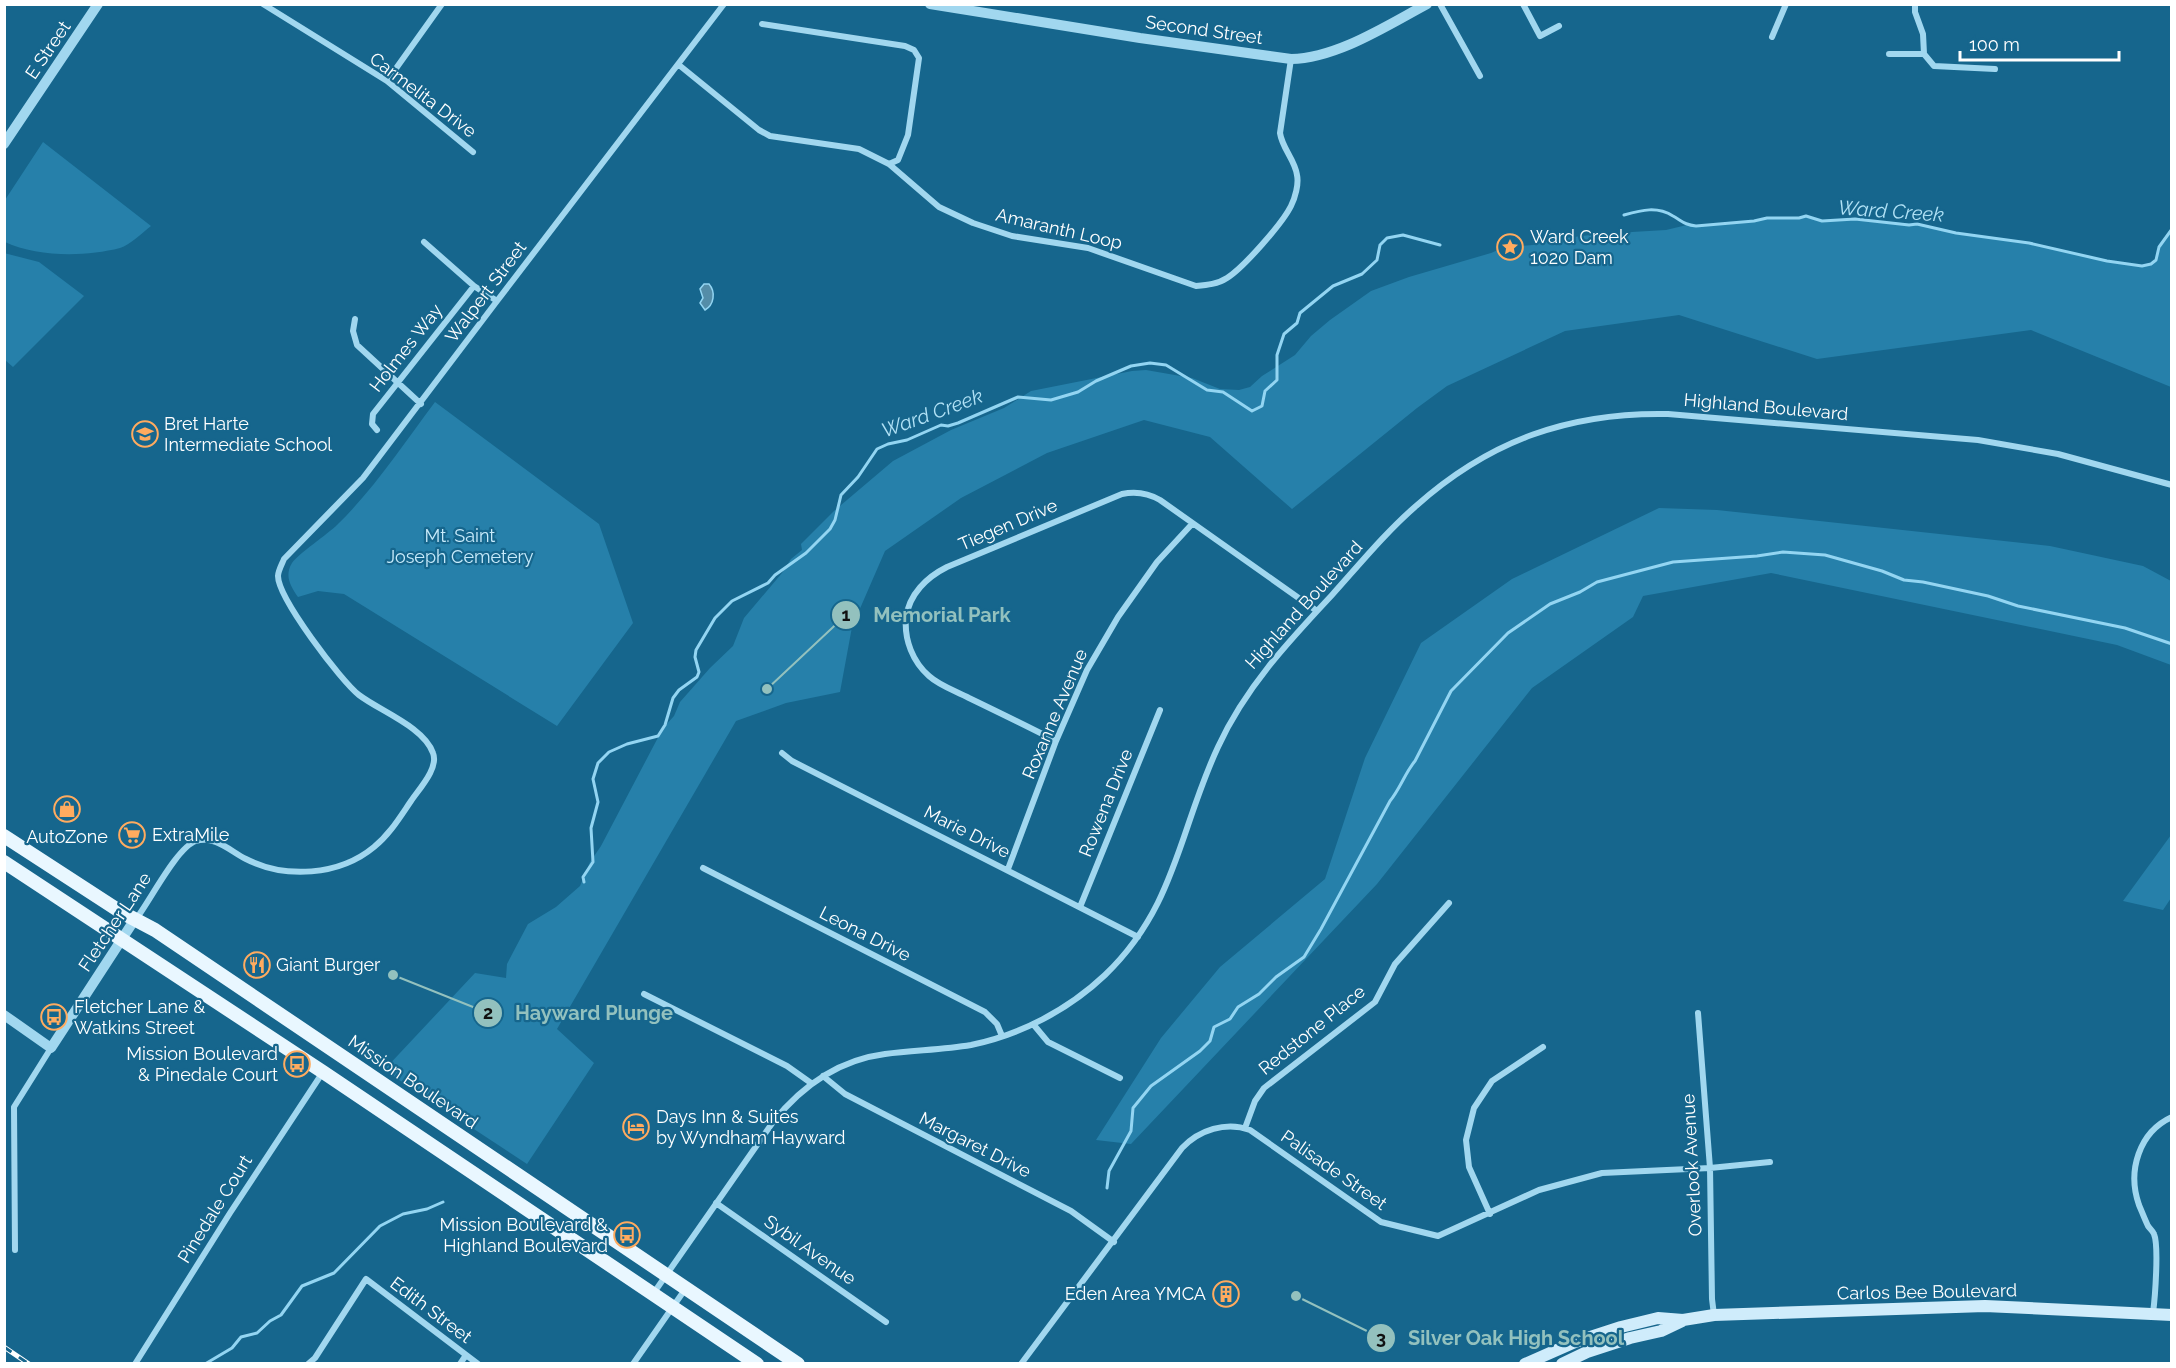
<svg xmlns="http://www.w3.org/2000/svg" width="2176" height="1368" viewBox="0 0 2176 1368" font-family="Raleway,sans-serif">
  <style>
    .green { fill: #2680aa }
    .water { fill: #548da8; stroke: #93d5f2; stroke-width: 1.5 }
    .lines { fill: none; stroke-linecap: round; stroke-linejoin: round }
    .stream { stroke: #93d5f2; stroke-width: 3 }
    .minor { stroke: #a1d7ef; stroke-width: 6 }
    .tertiary { stroke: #a1d7ef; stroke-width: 10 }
    .secondary { stroke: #cfecfb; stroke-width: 12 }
    .primary { stroke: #e9f7ff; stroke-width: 14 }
    .rail-casing { stroke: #fff; stroke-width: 5 }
    .rail { stroke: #16668d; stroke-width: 3; stroke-dasharray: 9; stroke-linecap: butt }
    .labels { text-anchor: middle; stroke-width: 4.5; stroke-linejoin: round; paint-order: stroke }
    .street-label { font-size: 18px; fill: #fff; stroke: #16668d }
    .poi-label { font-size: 18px; fill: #fff; stroke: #16668d; text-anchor: start }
    .park-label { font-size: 18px; fill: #c8ebfb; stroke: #16668d }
    .water-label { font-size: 20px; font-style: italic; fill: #b1e2f6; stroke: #16668d }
    .leader { fill: none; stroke: #93c1be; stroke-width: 2 }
    .callout-dot { fill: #93c1be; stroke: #16668d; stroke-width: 2 }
    .mark-label { font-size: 18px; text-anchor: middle; font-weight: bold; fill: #111 }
    .callout-label { font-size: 20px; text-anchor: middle; font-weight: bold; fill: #93c1be; stroke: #16668d; stroke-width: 4.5; stroke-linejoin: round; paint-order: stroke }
  </style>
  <rect width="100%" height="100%" fill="#16668d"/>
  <path class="green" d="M43 142 151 226C142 233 130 245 120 248 85 257 37 257 5 242V200Z
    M1806 216 1822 221 1855 219 1926 225 1956 233 2029 243 2114 263 2142 266 2151 264 2156 260 2163 240 2171 229V387L2031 330 1817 359 1679 315 1565 331 1447 386 1417 408 1292 509 1210 437 1144 420 1047 453 961 498 885 551 852 627 840 692 786 703 736 721 557 1029 594 1063 527 1164 384 1070 475 973 506 978 507 964 528 924 556 907 580 886 590 862 601 846 663 728 674 716 680 702 710 668 733 646 744 618 782 573 791 559 802 550 801 544 834 511 893 461 951 430 1004 408 1031 391 1132 371 1146 370 1192 378 1220 389 1239 390 1250 387 1262 376 1295 355 1311 336 1330 320 1371 291 1409 277 1491 253 1505 247 1533 245 1557 239 1599 234 1613 236 1632 232 1666 230 1687 225H1718L1727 222 1754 221 1767 218H1799Z
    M4 253 39 262 84 296 13 367 5 360Z
    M435 402 599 524 633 623 557 726 344 594 318 591 298 597C291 587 284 576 292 563 299 553 327 535 338 524 374 489 405 442 435 402Z
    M1659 508 1717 510 2050 546 2143 566 2171 581V665L2117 645 1771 573 1643 596 1633 617 1532 688 1377 884 1131 1144 1096 1140 1161 1038 1220 967 1325 879 1365 758 1421 643 1512 579Z
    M2171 835V898L2163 910 2123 901Z"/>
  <path class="water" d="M704 284H709C716 292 714 305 705 310L700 303 703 298 700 289Z"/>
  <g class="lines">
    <path class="stream" d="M1624 215C1642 210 1657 206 1673 216 1682 221 1685 225 1696 226L1754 221 1767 218H1799L1806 216 1822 221 1855 219 1909 225 1917 224 1956 233 2029 243 2107 261 2142 266 2151 264 2156 260 2159 247 2172 229
      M584 882 583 877 593 862 591 828 598 802 593 779 598 763 609 752 627 744 658 736 665 725 673 698 679 690 697 677 699 672 695 657 696 650 715 618 732 601 768 583 775 575 806 553 830 529 835 520 841 495 858 477 877 449 888 444 907 440 941 425 948 426 958 423 1018 397 1051 400 1078 392 1096 381 1131 366 1150 363 1166 365 1207 390 1223 392 1252 411 1262 406 1265 391 1277 380V355L1284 334 1297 323 1300 313 1333 286 1362 274 1377 260 1380 245 1387 238 1403 235 1440 245
      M1107 1188 1109 1171 1131 1131 1133 1108 1151 1086 1200 1051 1210 1041 1214 1027 1230 1019 1238 1007 1259 994 1276 977 1304 957 1321 929 1390 801C1400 789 1405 773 1415 761L1451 691 1508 633 1550 604 1580 592 1597 582 1673 562 1757 556 1783 552 1825 555 1882 571 1904 580 1923 582 1988 596 2018 606 2125 628 2172 644
      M205 1364 232 1348 241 1337 257 1333 270 1321 281 1315 302 1286 334 1273 380 1226 403 1214 427 1209 443 1202"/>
    <path class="minor" d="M263 4 387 81 473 152
      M1440 4 1480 76
      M1523 4 1540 36 1559 26
      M1915 4V12L1923 34 1924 54
      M762 24 905 46 914 50 919 58 908 135 898 160 889 164
      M1772 37 1786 4
      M1889 54H1924L1934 66 1995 69
      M679 65 759 130 770 136 859 149 889 164 939 207 973 223 1012 236 1088 248 1196 286C1207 285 1218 284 1227 278 1243 268 1282 224 1291 206 1295 198 1299 184 1297 175 1295 160 1282 148 1280 133L1291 59
      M387 81 442 4
      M424 242 474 286 497 301
      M355 319 353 331 357 345 421 404
      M377 430 372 424 373 414 474 286
      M1056 741C1027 726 998 712 969 698 956 691 940 686 929 676 913 662 904 640 906 618 909 594 927 577 947 567L1122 494C1136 491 1148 493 1160 500L1317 611
      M782 753 792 761 1138 937
      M703 868 985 1012 997 1024 1002 1036
      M1008 869 1056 741 1087 670 1118 617 1157 562 1192 524
      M1080 907 1160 710
      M136 919C150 901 177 847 196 841 215 835 230 851 246 859 285 879 339 876 374 847 390 834 400 817 411 801 419 789 439 768 433 753 424 727 380 711 359 695 341 681 278 598 278 576 278 571 282 564 284 559L363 478 497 301 724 4
      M644 994 787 1066 811 1083
      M1698 1013 1710 1168 1712 1299 1714 1315
      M1033 1024 1048 1042 1120 1078
      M823 1076 845 1094 1071 1211 1114 1242
      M1245 1128 1255 1101 1264 1088 1375 1002 1395 964 1449 903
      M716 1203 886 1322
      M1490 1214 1469 1167 1466 1140 1474 1108 1492 1081 1543 1047
      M15 1250 14 1107 51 1048
      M653 1294 773 1122C802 1086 838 1060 885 1054 913 1050 942 1050 971 1045 1020 1035 1068 1010 1105 975 1176 907 1179 830 1218 747 1245 688 1288 642 1332 595 1359 565 1385 533 1416 506 1490 440 1570 412 1668 414L1978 440 2058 454 2172 485
      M2153 1313C2155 1298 2159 1246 2154 1234 2153 1231 2150 1229 2148 1226 2145 1220 2142 1212 2139 1205 2127 1171 2139 1132 2172 1117
      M135 1364 230 1213 323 1072
      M308 1364 315 1358 366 1279 478 1364
      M460 1364 466 1355
      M633 1364 686 1288
      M1021 1364 1182 1148C1199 1130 1226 1121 1250 1130L1381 1222 1438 1236 1539 1190 1602 1173 1710 1168 1770 1162"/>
    <path class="tertiary" d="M930 4 1140 38 1291 59C1337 58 1386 26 1427 4
      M4 144 98 4
      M4 1015 51 1048 135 919"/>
    <path class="secondary" d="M1525 1364 1575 1342 1621 1327 1658 1318 1683 1320 1714 1315 1985 1306 2172 1315
      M1562 1364 1587 1352 1630 1338 1661 1331 1682 1321"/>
    <path class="primary" d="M4 836 121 912 155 930 798 1364
      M4 862 323 1072 757 1364"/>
    <g class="rail-casing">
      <path id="rail" d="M4 1347 29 1364"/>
    </g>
    <use href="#rail" class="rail"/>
  </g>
  <defs>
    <g id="sight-ring" transform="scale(1.35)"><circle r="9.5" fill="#16668d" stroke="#ffab5f" stroke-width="1.5"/><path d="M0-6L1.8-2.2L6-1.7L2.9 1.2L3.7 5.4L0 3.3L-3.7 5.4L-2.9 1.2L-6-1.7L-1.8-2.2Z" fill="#ffab5f"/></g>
    <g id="school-ring" transform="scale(1.35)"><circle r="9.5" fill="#16668d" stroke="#ffab5f" stroke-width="1.5"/><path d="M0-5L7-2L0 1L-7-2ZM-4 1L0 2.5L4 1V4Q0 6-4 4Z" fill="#ffab5f"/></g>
    <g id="shop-ring" transform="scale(1.35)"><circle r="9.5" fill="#16668d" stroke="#ffab5f" stroke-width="1.5"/><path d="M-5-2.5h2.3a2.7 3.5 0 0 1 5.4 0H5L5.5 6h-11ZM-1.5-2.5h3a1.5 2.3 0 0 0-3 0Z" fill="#ffab5f"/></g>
    <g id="supermarket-ring" transform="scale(1.35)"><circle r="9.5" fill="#16668d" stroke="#ffab5f" stroke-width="1.5"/><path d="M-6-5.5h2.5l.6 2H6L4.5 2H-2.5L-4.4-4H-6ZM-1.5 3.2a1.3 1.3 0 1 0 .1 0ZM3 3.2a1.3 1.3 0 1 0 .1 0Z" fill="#ffab5f"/></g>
    <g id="restaurant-ring" transform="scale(1.35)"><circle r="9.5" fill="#16668d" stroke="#ffab5f" stroke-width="1.5"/><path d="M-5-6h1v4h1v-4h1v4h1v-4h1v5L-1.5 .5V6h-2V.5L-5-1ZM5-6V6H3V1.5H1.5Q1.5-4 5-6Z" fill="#ffab5f"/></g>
    <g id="bus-ring" transform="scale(1.35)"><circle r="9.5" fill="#16668d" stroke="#ffab5f" stroke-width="1.5"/><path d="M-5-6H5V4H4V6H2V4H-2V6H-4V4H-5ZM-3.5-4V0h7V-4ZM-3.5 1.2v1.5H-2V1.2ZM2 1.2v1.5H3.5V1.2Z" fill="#ffab5f"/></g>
    <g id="hotel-ring" transform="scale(1.35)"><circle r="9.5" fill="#16668d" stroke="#ffab5f" stroke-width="1.5"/><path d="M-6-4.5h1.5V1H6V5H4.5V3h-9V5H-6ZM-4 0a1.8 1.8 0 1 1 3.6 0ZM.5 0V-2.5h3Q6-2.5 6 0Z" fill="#ffab5f"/></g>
    <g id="building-ring" transform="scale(1.35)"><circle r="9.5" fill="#16668d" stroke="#ffab5f" stroke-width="1.5"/><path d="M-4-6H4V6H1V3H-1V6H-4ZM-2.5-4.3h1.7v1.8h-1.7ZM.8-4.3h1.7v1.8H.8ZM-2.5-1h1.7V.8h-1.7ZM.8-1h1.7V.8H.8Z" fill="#ffab5f"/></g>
  </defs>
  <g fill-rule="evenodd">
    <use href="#sight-ring" x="1510" y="247"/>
    <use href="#school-ring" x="145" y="434"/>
    <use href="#shop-ring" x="67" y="809"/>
    <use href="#supermarket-ring" x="132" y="835"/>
    <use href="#restaurant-ring" x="257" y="965"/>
    <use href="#bus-ring" x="54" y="1017"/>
    <use href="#bus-ring" x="297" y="1064"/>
    <use href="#hotel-ring" x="636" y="1127"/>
    <use href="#bus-ring" x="627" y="1235"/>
    <use href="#building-ring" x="1226" y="1294"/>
  </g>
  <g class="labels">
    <g class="street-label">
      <text transform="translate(1204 30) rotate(8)" y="6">Second Street</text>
      <text transform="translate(48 50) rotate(-56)" y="6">E Street</text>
      <text transform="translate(423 95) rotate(37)" y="6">Carmelita Drive</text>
      <text transform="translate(1059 229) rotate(13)" y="6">Amaranth Loop</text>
      <text transform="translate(486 292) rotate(-53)" y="6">Walpert Street</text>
      <text transform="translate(406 348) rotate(-52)" y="6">Holmes Way</text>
      <text transform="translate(1766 407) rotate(5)" y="6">Highland Boulevard</text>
      <text transform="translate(1008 525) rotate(-23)" y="6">Tiegen Drive</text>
      <text transform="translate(1304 605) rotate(-48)" y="6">Highland Boulevard</text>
      <text transform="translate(1055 714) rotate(-67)" y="6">Roxanne Avenue</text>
      <text transform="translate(1106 803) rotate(-68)" y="6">Rowena Drive</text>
      <text transform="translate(967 832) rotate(27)" y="6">Marie Drive</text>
      <text transform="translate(115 922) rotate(-56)" y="6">Fletcher Lane</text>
      <text transform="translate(865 934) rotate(27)" y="6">Leona Drive</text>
      <text transform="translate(1312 1030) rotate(-39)" y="6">Redstone Place</text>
      <text transform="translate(413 1082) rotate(34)" y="6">Mission Boulevard</text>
      <text transform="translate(975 1145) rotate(27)" y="6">Margaret Drive</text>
      <text transform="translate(1692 1165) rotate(-93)" y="6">Overlook Avenue</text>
      <text transform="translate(1334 1170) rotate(35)" y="6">Palisade Street</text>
      <text transform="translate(215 1209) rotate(-58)" y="6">Pinedale Court</text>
      <text transform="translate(810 1250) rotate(35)" y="6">Sybil Avenue</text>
      <text transform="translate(1927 1292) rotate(-1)" y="6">Carlos Bee Boulevard</text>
      <text transform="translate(431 1310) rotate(37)" y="6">Edith Street</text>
    </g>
    <g class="poi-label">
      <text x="1530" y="243">Ward Creek<tspan x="1530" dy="21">1020 Dam</tspan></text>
      <text x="164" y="430">Bret Harte<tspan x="164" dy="21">Intermediate School</tspan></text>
      <text x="152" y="841">ExtraMile</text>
      <text x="67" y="843" text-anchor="middle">AutoZone</text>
      <text x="276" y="971">Giant Burger</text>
      <text x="74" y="1013">Fletcher Lane &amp;<tspan x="74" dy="21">Watkins Street</tspan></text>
      <text x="278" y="1060" text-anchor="end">Mission Boulevard<tspan x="278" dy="21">&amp; Pinedale Court</tspan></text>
      <text x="656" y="1123">Days Inn &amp; Suites<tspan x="656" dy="21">by Wyndham Hayward</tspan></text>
      <text x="608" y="1231" text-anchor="end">Mission Boulevard &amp;<tspan x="608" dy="21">Highland Boulevard</tspan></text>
      <text x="1206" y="1300" text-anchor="end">Eden Area YMCA</text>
    </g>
    <g class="park-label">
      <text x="460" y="542">Mt. Saint<tspan x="460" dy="21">Joseph Cemetery</tspan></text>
    </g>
    <g class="water-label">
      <text transform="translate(1891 211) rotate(4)" y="7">Ward Creek</text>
      <text transform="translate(932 413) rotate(-20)" y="7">Ward Creek</text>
    </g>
  </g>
  <path class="leader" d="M767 689L846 615M393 975L488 1013M1296 1296L1381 1338"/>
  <g class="callout-dot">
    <circle cx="767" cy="689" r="6"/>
    <circle cx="393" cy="975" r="6"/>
    <circle cx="1296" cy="1296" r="6"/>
    <circle cx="846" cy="615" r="15"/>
    <circle cx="488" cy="1013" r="15"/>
    <circle cx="1381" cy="1338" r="15"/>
  </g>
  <g class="mark-label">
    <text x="846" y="621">1</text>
    <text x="488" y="1019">2</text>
    <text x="1381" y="1344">3</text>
  </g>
  <g class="callout-label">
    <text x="942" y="622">Memorial Park</text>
    <text x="594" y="1020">Hayward Plunge</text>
    <text x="1516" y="1345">Silver Oak High School</text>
  </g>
  <rect width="2176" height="1368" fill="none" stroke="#ffffff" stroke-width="12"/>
  <path d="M1960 51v9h159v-9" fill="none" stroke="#ffffff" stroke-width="3"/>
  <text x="1969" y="51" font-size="18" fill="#ffffff" stroke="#16668d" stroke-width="4.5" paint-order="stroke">100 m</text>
</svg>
